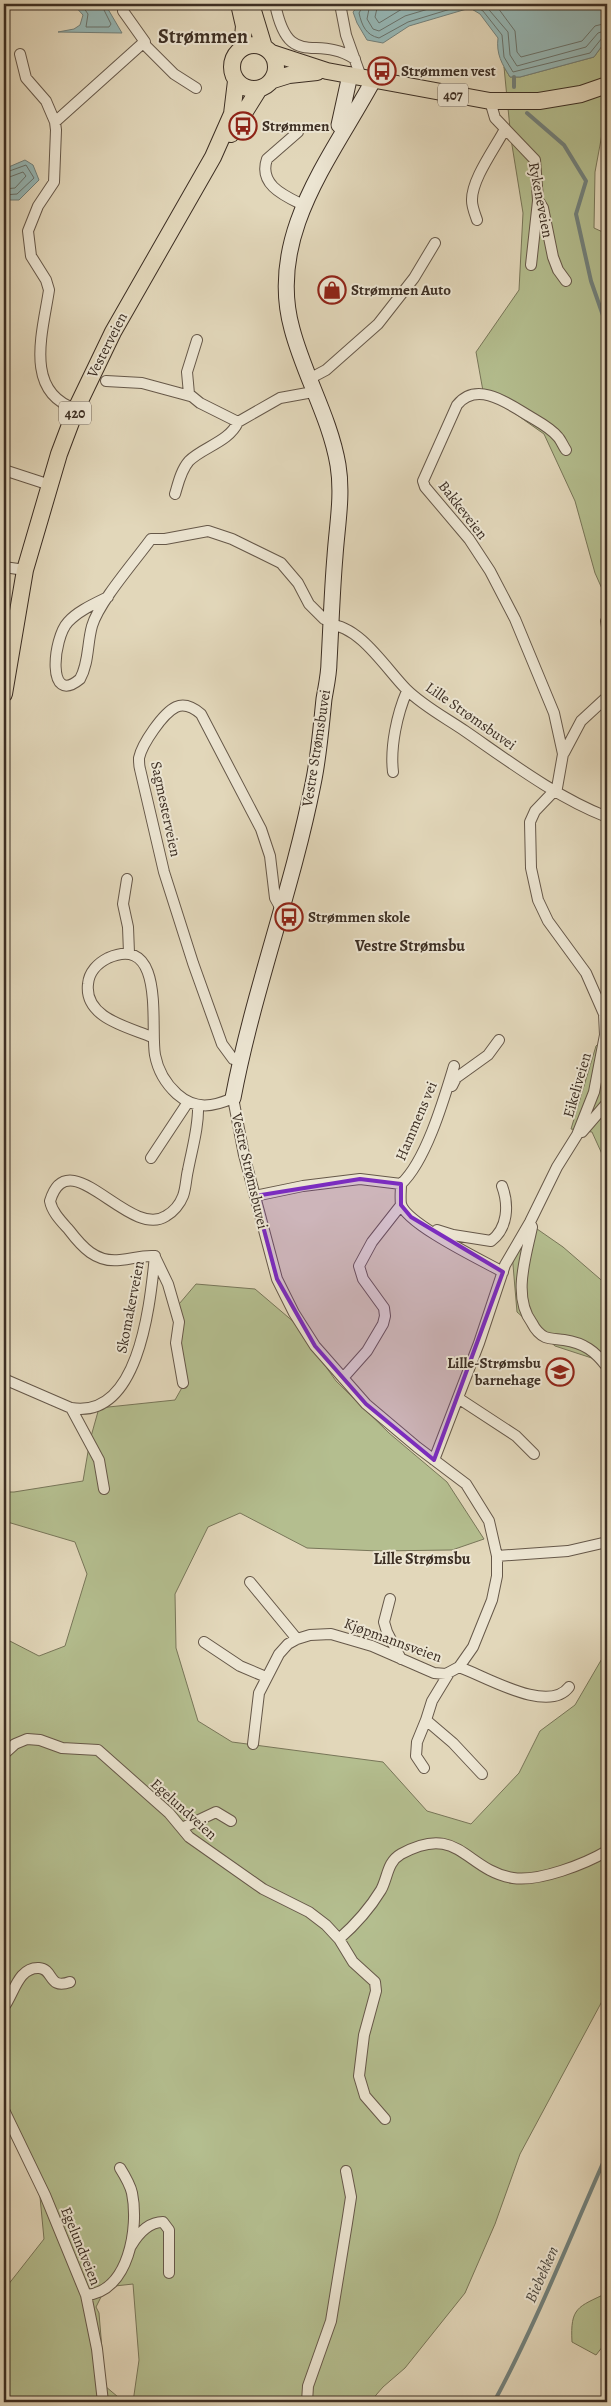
<svg xmlns="http://www.w3.org/2000/svg" width="611" height="2406" viewBox="0 0 611 2406" font-family="Alegreya,serif">
  <style>
    .green { fill: #b4be8f; stroke: #787659 }
    .water { fill: #96b8b7; stroke: #72817c }
    .lines { fill: none; stroke-linecap: round; stroke-linejoin: round }
    .shore { stroke: #69736d; stroke-width: 1 }
    .stream { stroke: #72817c; stroke-width: 4 }
    .street-casing { stroke: #665849; stroke-width: 12 }
    .secondary-casing { stroke: #3c2e23; stroke-width: 17 }
    .primary-casing { stroke: #3c2e23; stroke-width: 18 }
    .street { stroke: #ece5d2; stroke-width: 10 }
    .secondary { stroke: #ece5d2; stroke-width: 15 }
    .primary { stroke: #e2d7ba; stroke-width: 16 }
    .marked { fill: #7b2cbf; fill-opacity: 0.2; stroke: #7b2cbf; stroke-width: 4; stroke-linejoin: round }
    .labels { text-anchor: middle; stroke-width: 4; stroke-linejoin: round; paint-order: stroke }
    .shield { fill: #ece5d2; stroke: #716558; stroke-width: 1 }
    .shield-label { font-size: 14px; font-weight: bold; fill: #3c2e23 }
    .poi-label { font-size: 15px; font-weight: bold; fill: #3c2e23; stroke: #ece5d2; text-anchor: start }
    .street-label { font-size: 15px; fill: #3c2e23; stroke: #ece5d2 }
    .neighbourhood-label { font-size: 16px; font-weight: bold; fill: #3c2e23; stroke: #ece5d2 }
    .water-label { font-size: 16px; font-style: italic; fill: #4e4a41; stroke: #ece5d2 }
    .district-label { font-size: 20px; font-weight: bold; fill: #3c2e23; stroke: #ece5d2 }
  </style>
  <rect width="100%" height="100%" fill="#e2d7ba"/>
  <filter id="stains"><feTurbulence type="fractalNoise" baseFrequency=".004" numOctaves="4"/><feColorMatrix values="0 0 0 0 .2 0 0 0 0 .09 0 0 0 0 .02 0 0 0 .5 -.17"/></filter>
  <radialGradient id="worn" r=".72"><stop offset=".6" stop-color="#630" stop-opacity="0"/><stop offset="1" stop-color="#630" stop-opacity=".3"/></radialGradient>
  <path class="green" d="M607 39V107L595 172 594 228 607 234V600L595 573 575 501 544 434 483 391 476 352 519 290 523 213 511 139 504 67 510 77H520L594 57Z
    M607 1035V1165L592 1132 571 1129 596 1046Z
    M527 1222 563 1247 607 1285V1363L555 1346 517 1312 512 1253Z
    M196 1284 255 1289 295 1323 336 1381 389 1433 447 1482 484 1539 452 1550 379 1551 307 1548 240 1513 208 1527 175 1594 176 1648 198 1721 232 1742 383 1762 427 1811 471 1824 519 1773 540 1731 575 1705 607 1650V1992L520 2154 495 2224 465 2293 405 2368 383 2387 370 2402H133L139 2360 133 2284 106 2287 96 2307 99 2313 105 2386 124 2402H4V2290L44 2239 40 2197 24 2156 4 2123V1638L39 1656 65 1646 87 1574 75 1542 4 1521V1492H14L83 1481 90 1440 99 1408 175 1400 184 1384 174 1310Z
    M607 2293V2341L596 2355 572 2342C570 2307 578 2307 607 2293Z"/>
  <path class="water" d="M73 4H105L122 33 58 32 74 29 80 25 83 15Z
    M360 4H607V39L594 57 520 77H510C502 64 496 54 498 38L480 14 470 8 409 26 383 43 367 40 357 23 353 12Z
    M25 160 33 165 39 180 19 200H4V169Z"/>
  <g class="lines">
    <path class="shore" d="M81 4 88 14 86 27H109L111 24 101 4
      M364 4 359 13C362 26 366 35 379 38L408 22 467 4
      M370 4 367 19 373 29 379 31 405 16 445 4
      M378 4 375 17 379 23 402 9 419 4
      M472 4 483 11 502 35 504 57 513 72 590 53 602 38 607 37
      M484 4 508 32 510 55 517 66 586 47 598 33 607 30
      M495 4 515 31 517 52 521 57 582 41 595 26 607 23
      M4 173 26 165 34 178 17 194 4 195
      M4 179 23 172 26 176 15 188 4 189"/>
    <path class="stream" d="M514 87V77
      M527 113 564 145 586 181 576 214 591 281 607 327
      M494 2402C537 2322 570 2237 607 2154"/>
    <g class="street-casing">
      <path id="street" d="M275 4C289 72 315 33 355 59
        M340 4 346 35 361 77
        M123 11 145 42 143 43 174 74 196 88
        M20 54 26 78 46 101 55 122
        M490 101 495 118 535 160 538 200 543 208 553 257 558 270 566 281
        M298 132 267 159C258 185 285 196 303 205
        M477 220C475 214 472 207 472 201 471 180 495 148 505 129
        M531 265 538 201
        M197 340 187 372 189 394 200 403 238 422 280 398 313 392
        M309 379 326 370 378 324 414 278 435 243
        M106 381 142 383 190 396
        M76 409C23 392 43 331 49 290L46 280 31 256 28 231 38 206 54 182 56 130 55 122 143 43
        M4 470 50 485
        M175 494C178 484 181 470 189 461 203 447 229 442 238 422
        M4 567 25 570
        M108 597C94 604 78 611 68 622 53 638 46 707 80 679 89 663 87 644 92 626 99 602 135 561 151 539H165L208 531 232 539 281 563 298 583 309 604 324 619 330 620
        M606 621 607 627
        M330 625C359 625 387 670 406 689 423 706 446 718 465 731 510 762 556 797 607 817
        M564 753 581 721 607 697
        M393 772C390 747 397 714 407 691
        M127 879 123 904 128 927 129 953
        M152 1037C128 1027 84 1018 88 984 89 972 98 963 108 958 166 933 150 1027 155 1055 158 1071 165 1083 177 1094 195 1110 213 1107 233 1098L244 1155 277 1279 294 1313 315 1346 366 1404 417 1447 466 1484 489 1521 497 1556V1576L492 1600 473 1647 459 1667 446 1674 434 1673 372 1646 331 1634 310 1635 297 1639 288 1644 279 1654 259 1693 253 1744
        M240 1061 233 1059 222 1044 193 963 164 872 140 769C139 766 139 761 139 758 142 744 163 713 176 707 185 703 194 708 201 714L261 829 270 856 275 898 281 909
        M452 1086 456 1078 488 1055 499 1040
        M582 1132 607 1103
        M151 1158 188 1102
        M401 1184C426 1161 444 1099 454 1066
        M255 1196 303 1186 360 1179 401 1184C401 1190 400 1198 401 1204 406 1224 483 1261 503 1272
        M530 1223 532 1227C526 1257 512 1296 532 1323 535 1329 539 1334 545 1337 550 1339 558 1339 564 1340 584 1343 595 1351 607 1367
        M437 1230 453 1235 491 1241C508 1228 509 1205 502 1186
        M155 1256C140 1255 134 1259 120 1260 96 1263 82 1247 69 1230 61 1221 52 1212 50 1201 69 1139 129 1240 166 1216 173 1212 180 1204 183 1196 186 1188 186 1178 188 1170 192 1149 199 1126 198 1105
        M155 1257 168 1284 179 1322 176 1343 183 1383
        M343 1378 367 1351 383 1324 385 1316 384 1308 363 1279 359 1266 372 1242 401 1205
        M4 1379 71 1408C140 1420 150 1302 155 1256
        M458 1398 516 1436 534 1454
        M71 1408 99 1460 104 1489
        M434 1460 479 1343 505 1265 530 1222 557 1167 577 1135 594 1092 605 1035 604 1014 586 973 548 921 538 900 531 868 530 822 535 811 557 788 563 754 554 713 515 619 490 571 469 539 425 487 423 481 457 405C477 380 509 404 529 416 539 422 551 428 558 437 561 440 563 446 566 450
        M497 1556 568 1551 607 1542
        M250 1582 297 1639
        M390 1599 384 1622 387 1632 401 1659
        M204 1642 240 1666 266 1677
        M459 1667C483 1675 548 1715 569 1687
        M449 1673 432 1701 426 1720 453 1743 482 1774
        M4 1754 15 1744 27 1739 40 1740 62 1748 98 1750 169 1813 189 1837 263 1889 309 1912 326 1925 339 1939 353 1962 375 1982 376 1991 364 2035 359 2076 365 2096 385 2119
        M424 1768 416 1756 417 1742 426 1720
        M182 1828 216 1812 231 1821
        M339 1939C355 1925 370 1908 381 1890 388 1877 387 1862 401 1854 459 1822 465 1870 513 1878 539 1882 585 1864 607 1851
        M4 2007C14 1994 18 1967 39 1968 54 1969 48 1990 70 1982
        M4 2110 45 2195 86 2295 97 2349 103 2402
        M131 2246C138 2234 149 2222 163 2222L169 2230V2273
        M86 2295C129 2292 139 2227 132 2193 130 2184 125 2176 120 2168
        M307 2402 308 2386 331 2321 347 2223 351 2197 346 2171"/>
    </g>
    <g class="secondary-casing">
      <path id="secondary" d="M339 125 350 75
        M233 1098C253 992 292 890 313 784 319 756 321 727 324 699 326 687 329 674 329 662 331 627 332 591 335 556 337 526 343 495 338 465 330 418 304 375 292 329 266 235 332 157 374 79"/>
    </g>
    <g class="primary-casing">
      <path id="primary" d="M239 4 244 26 242 48
        M251 4 264 47
        M232 67a22 22 0 1 1 44 0a22 22 0 1 1-44 0Z
        M272 53 327 71 490 101H539L581 94 607 85
        M273 80 289 75 317 72
        M231 134 259 89
        M4 694 25 570 59 454 76 409 113 332 213 157 232 114 236 81"/>
    </g>
    <use href="#street" class="street"/>
    <use href="#secondary" class="secondary"/>
    <use href="#primary" class="primary"/>
  </g>
  <path class="marked" d="M360 1179 401 1184V1205L411 1217 503 1272 434 1460 366 1404 315 1346 277 1279 255 1196Z"/>
  <defs>
    <g id="bus-ring" transform="scale(1.4375)"><circle r="9.5" fill="#ece5d2" stroke="#8f2418" stroke-width="1.5"/><path d="M-5-6H5V4H4V6H2V4H-2V6H-4V4H-5ZM-3.5-4V0h7V-4ZM-3.5 1.2v1.5H-2V1.2ZM2 1.2v1.5H3.5V1.2Z" fill="#8f2418"/></g>
    <g id="shop-ring" transform="scale(1.4375)"><circle r="9.5" fill="#ece5d2" stroke="#8f2418" stroke-width="1.5"/><path d="M-5-2.5h2.3a2.7 3.5 0 0 1 5.4 0H5L5.5 6h-11ZM-1.5-2.5h3a1.5 2.3 0 0 0-3 0Z" fill="#8f2418"/></g>
    <g id="school-ring" transform="scale(1.4375)"><circle r="9.5" fill="#ece5d2" stroke="#8f2418" stroke-width="1.5"/><path d="M0-5L7-2L0 1L-7-2ZM-4 1L0 2.5L4 1V4Q0 6-4 4Z" fill="#8f2418"/></g>
  </defs>
  <g fill-rule="evenodd">
    <use href="#bus-ring" x="382" y="71"/>
    <use href="#bus-ring" x="243" y="126"/>
    <use href="#shop-ring" x="332" y="290"/>
    <use href="#bus-ring" x="289" y="917"/>
    <use href="#school-ring" x="560" y="1372"/>
  </g>
  <g class="labels">
    <g class="shield">
      <rect x="438" y="83.5" width="30" height="23" rx="4"/>
      <rect x="59" y="401.5" width="32" height="23" rx="4"/>
    </g>
    <g class="shield-label">
      <text x="453" y="100">407</text>
      <text x="75" y="418">420</text>
    </g>
    <g class="poi-label">
      <text x="401" y="76">Strømmen vest</text>
      <text x="262" y="131">Strømmen</text>
      <text x="351" y="295">Strømmen Auto</text>
      <text x="308" y="922">Strømmen skole</text>
      <text x="541" y="1368" text-anchor="end">Lille-Strømsbu<tspan x="541" dy="17">barnehage</tspan></text>
    </g>
    <g class="street-label">
      <text transform="translate(541 200) rotate(79)" y="5">Rykeneveien</text>
      <text transform="translate(107 345) rotate(-63)" y="5">Vesterveien</text>
      <text transform="translate(463 510) rotate(52)" y="5">Bakkeveien</text>
      <text transform="translate(471 716) rotate(35)" y="5">Lille Strømsbuvei</text>
      <text transform="translate(316 748) rotate(-81)" y="5">Vestre Strømsbuvei</text>
      <text transform="translate(166 809) rotate(78)" y="5">Sagmesterveien</text>
      <text transform="translate(577 1085) rotate(-74)" y="5">Eikeliveien</text>
      <text transform="translate(416 1121) rotate(-67)" y="5">Hammens vei</text>
      <text transform="translate(250 1171) rotate(77)" y="5">Vestre Strømsbuvei</text>
      <text transform="translate(130 1307) rotate(-79)" y="5">Skomakerveien</text>
      <text transform="translate(393 1640) rotate(20)" y="5">Kjøpmannsveien</text>
      <text transform="translate(184 1809) rotate(42)" y="5">Egelundveien</text>
      <text transform="translate(81 2246) rotate(68)" y="5">Egelundveien</text>
    </g>
    <g class="neighbourhood-label">
      <text x="410" y="951">Vestre Strømsbu</text>
      <text x="422" y="1564">Lille Strømsbu</text>
    </g>
    <g class="water-label">
      <text transform="translate(541 2274) rotate(-66)" y="6">Biebekken</text>
    </g>
    <g class="district-label">
      <text x="203" y="43">Strømmen</text>
    </g>
  </g>
  <rect width="611" height="2406" fill="none" stroke="#e2d7ba" stroke-width="20"/>
  <rect x="5" y="5" width="601" height="2396" fill="none" stroke="#3c2e23" stroke-width="2.5"/>
  <rect x="10" y="10" width="591" height="2386" fill="none" stroke="#3c2e23"/>
  <rect width="100%" height="100%" filter="url(#stains)"/>
  <rect width="100%" height="100%" fill="url(#worn)"/>
</svg>
